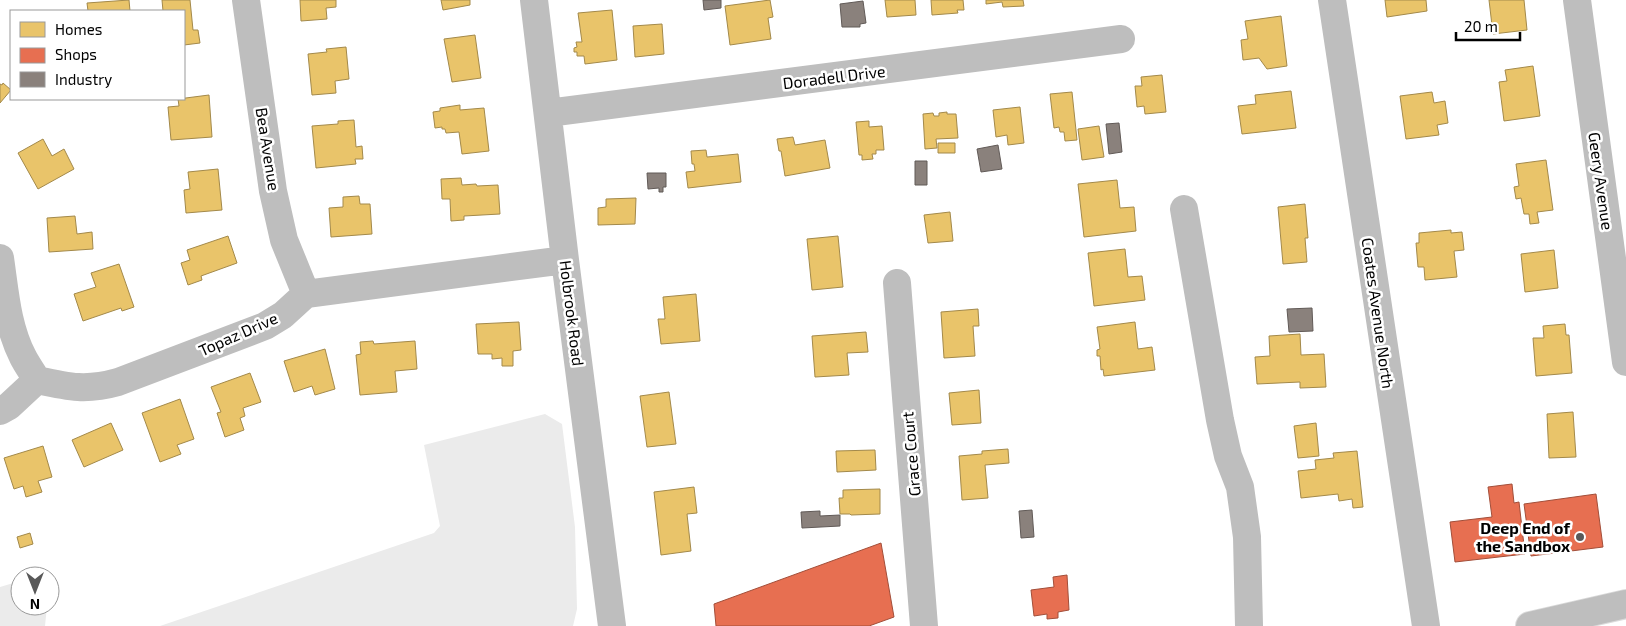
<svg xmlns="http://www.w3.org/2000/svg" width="1626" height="626" viewBox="0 0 1626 626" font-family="'Exo 2',sans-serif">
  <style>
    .green { fill: #ebebeb }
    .homes { fill: #e9c46a; stroke: #a3894a }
    .shops { fill: #e76f51; stroke: #a24e39 }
    .industry { fill: #8a817c; stroke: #615a57 }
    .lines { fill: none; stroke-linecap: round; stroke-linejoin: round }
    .major-casing { stroke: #dbdbdb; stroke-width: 30 }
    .minor { stroke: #bebebe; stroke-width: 28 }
    .major { stroke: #bebebe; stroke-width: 28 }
    .poi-dot { fill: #595959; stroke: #fff; stroke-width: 2 }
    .labels { text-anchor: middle; stroke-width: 5; stroke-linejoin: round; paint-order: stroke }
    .street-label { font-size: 16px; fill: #000; stroke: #fff }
    .poi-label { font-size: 16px; font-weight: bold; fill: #000; stroke: #fff; text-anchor: end }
  </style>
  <rect width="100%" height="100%" fill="#fff"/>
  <path class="green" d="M545 414 562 424 575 527 577 609 573 626H160L434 533 440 526 424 445Z
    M20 581V606H47L45 626H0V587Z"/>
  <path class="homes" d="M129 0 130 11H88L87 3Z
    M162 0H190L193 30H198L200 43 184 45V11H163Z
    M300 0H336V7L326 8 327 19 301 21Z
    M441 0H470V5L443 10Z
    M770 0 773 17 768 18 771 39 730 45 725 6Z
    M885 0H915L916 15 887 17Z
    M931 0H963L964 10H957L958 13 932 15Z
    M986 0H1023L1024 6 1003 7 1002 2 986 4Z
    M1385 0H1426L1427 11 1387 17Z
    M1489 0H1524L1527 30 1493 34Z
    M612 10 617 60 585 64 584 56H577V52H574V48L577 47 576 42H582L578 13Z
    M1281 16 1287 66 1267 69 1259 58 1243 60 1241 40 1248 39 1245 21Z
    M662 24 664 54 635 57 633 26Z
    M475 35 481 78 452 82 444 39Z
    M346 47 349 79 335 81 336 93 312 95 308 54 327 52 326 49Z
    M1533 66 1540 116 1504 121 1499 82 1507 81 1505 70Z
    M1162 75 1166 112 1145 114 1144 106 1137 107 1135 86H1142L1141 77Z
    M3 83 11 90 0 103V84L2 85Z
    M1291 91 1296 128 1242 134 1238 106 1256 104 1255 95Z
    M1072 92 1077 140 1065 141 1064 132H1060L1059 127 1054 128 1050 94Z
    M1432 92 1434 103 1445 101 1448 123 1437 125 1439 135 1406 139 1400 96Z
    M209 95 212 137 171 140 168 107 179 106 178 99Z
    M460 105V110L484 108 489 151 462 154 459 132 446 133 445 129H442V127L435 128 433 112 440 111V108Z
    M1020 107 1024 143 1008 145 1007 135 996 137 993 110Z
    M947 112V114H956L958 138 936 139 937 148 925 149 923 114 933 113 934 116H939V113Z
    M354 120 356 147 362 146 363 159H355L356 164 316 168 312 126 338 124V121Z
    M869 121V127L882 126 884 150H876V154H872L873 159 862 160V155H859L856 122Z
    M1099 126 1104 157 1082 160 1078 129Z
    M793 137 795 145 825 140 830 168 785 176 781 151H779L777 139Z
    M43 139 52 156 64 149 74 169 38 189 18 153Z
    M938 143H955V153H938Z
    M706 150 707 157 738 154 741 182 688 188 686 172 695 171 694 164H692L691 151Z
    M1546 160 1553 210 1537 212 1539 223 1530 224 1529 214H1524L1521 198 1516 199 1514 187 1519 186 1516 164Z
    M218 169 222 210 186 213 184 190 190 189 188 172Z
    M461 178 462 185 476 184 477 186 498 185 500 214 464 216V220L451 221 450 199H442L441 179Z
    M1117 180 1120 208 1134 207 1136 231 1084 237 1078 184Z
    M359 196 360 204H370L372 234 331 237 329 208 343 207V197Z
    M636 198 635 224 598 225V208L606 207V199Z
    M1305 204 1308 238H1305L1307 262 1283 264 1278 207Z
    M950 212 953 241 928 243 924 215Z
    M75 216 77 234 92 232 93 249 49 252 47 218Z
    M1451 230V233L1462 232 1464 250 1454 251 1457 277 1425 280 1424 267H1418L1416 243H1419V233Z
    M228 236 237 263 201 276 202 280 188 285 181 263 190 260 187 250Z
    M838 236 843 287 812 290 807 239Z
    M1125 249 1128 277 1142 276 1145 300 1094 306 1088 253Z
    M1554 250 1558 288 1525 292 1521 254Z
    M119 264 134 307 122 311 121 308 83 321 74 294 96 287 91 273Z
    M696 294 700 341 661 344 658 319H665L663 297Z
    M978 309 979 326H973L975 356 944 358 941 312Z
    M519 322 521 350 513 351V366H502V358L492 359V354H478L476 324Z
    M1135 322 1138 349 1152 347 1155 370 1104 376 1103 369 1101 370 1100 356H1097V350L1100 349 1097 327Z
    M1565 324 1566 335H1569L1572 373 1536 376 1533 338H1544L1543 326Z
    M866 332 868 352 847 353 849 375 815 377 812 336Z
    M1300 334 1301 355 1324 354 1326 387 1300 388V382L1257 384 1255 357 1270 356 1269 336Z
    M373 341 374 344 415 341 417 369 395 371 397 392 360 395 356 355 361 354 360 342Z
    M325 349 335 389 315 395 312 386 294 392 284 361Z
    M250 373 261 402 243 408 245 416 240 418 244 430 225 437 217 413 221 412 211 387Z
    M979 390 981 423 952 425 949 393Z
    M669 392 676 444 647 447 640 396Z
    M180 399 194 439 177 445 181 454 160 462 142 413Z
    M1573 412 1576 457 1549 458 1547 414Z
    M111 423 123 450 84 467 72 440Z
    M1316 423 1319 456 1298 458 1294 426Z
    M43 446 52 477 38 481 42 492 26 497 23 486 14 489 4 458Z
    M1008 449 1009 463 985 465 988 498 962 500 959 456 982 454V451Z
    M875 450 876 470 837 472 836 451Z
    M1357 451 1363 507 1353 508 1352 499 1339 501 1338 494 1301 498 1298 471 1316 469 1315 460 1334 458 1333 453Z
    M694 487 697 513 687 514 691 551 661 555 654 492Z
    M880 489V514L851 515 850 514H840L839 498H843V490Z
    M30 533 33 544 20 548 17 537Z"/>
  <path class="shops" d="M1512 484 1514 503 1519 502 1525 554 1455 562 1450 522 1492 517 1488 487Z
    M1596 494 1603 547 1531 556 1524 504Z
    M881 543 894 617 869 626H716L714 604Z
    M1067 575 1069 610 1058 612V618L1047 619V614L1034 616 1031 590 1054 587 1053 577Z"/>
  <path class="industry" d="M703 0H721V8L704 10Z
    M863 1 866 23 860 24V27H842L840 4Z
    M1119 123 1122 152 1109 154 1106 124Z
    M998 145 1002 169 981 172 977 149Z
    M915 161H927V185H915Z
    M647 173H666V187H663V192H659V188L648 189Z
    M1312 308 1313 331 1289 332 1287 309Z
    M1032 510 1034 537 1021 538 1019 511Z
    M820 511V516L840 515V526L802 528 801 512Z"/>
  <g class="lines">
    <g class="major-casing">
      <path id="major" d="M1530 626 1626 604"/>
    </g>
    <path class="minor" d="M246 0 273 191 284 240 306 294
      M534 0 565 260 612 626
      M1332 0 1426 626
      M1577 0 1626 362
      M548 113 1121 39
      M1184 209 1220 420 1228 456 1240 487 1247 537 1249 626
      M0 258C5 292 7 326 23 357 27 365 33 373 37 380 69 387 86 391 118 382L265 326 283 315 306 294 565 260
      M897 283 924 626
      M0 411 9 406 37 380"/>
    <use href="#major" class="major"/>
  </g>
  <circle class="poi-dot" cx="1580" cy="537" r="5"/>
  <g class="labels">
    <g class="street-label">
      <text transform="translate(834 77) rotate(-7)" y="6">Doradell Drive</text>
      <text transform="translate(268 149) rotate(81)" y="6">Bea Avenue</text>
      <text transform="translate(1601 181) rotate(82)" y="6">Geery Avenue</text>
      <text transform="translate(572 313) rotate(83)" y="6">Holbrook Road</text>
      <text transform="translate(1378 313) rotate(82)" y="6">Coates Avenue North</text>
      <text transform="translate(238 334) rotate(-24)" y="6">Topaz Drive</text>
      <text transform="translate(911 454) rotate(-95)" y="6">Grace Court</text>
    </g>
    <g class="poi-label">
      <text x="1570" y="534">Deep End of<tspan x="1570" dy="18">the Sandbox</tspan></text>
    </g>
  </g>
  <rect x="10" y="10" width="175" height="90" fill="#ffffff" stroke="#999999"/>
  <rect x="20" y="22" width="25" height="15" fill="#e9c46a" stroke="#999999"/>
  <text x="55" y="35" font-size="15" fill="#000000">Homes</text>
  <rect x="20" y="48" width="25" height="15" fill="#e76f51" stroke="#999999"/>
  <text x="55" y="60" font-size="15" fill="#000000">Shops</text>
  <rect x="20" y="72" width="25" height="15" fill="#8a817c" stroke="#999999"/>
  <text x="55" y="85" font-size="15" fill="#000000">Industry</text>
  <g transform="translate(35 591) rotate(180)"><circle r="24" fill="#ffffff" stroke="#999999"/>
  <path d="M0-4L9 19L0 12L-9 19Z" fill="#595959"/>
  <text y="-8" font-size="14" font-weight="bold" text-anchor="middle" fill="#000000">N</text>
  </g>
  <path d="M1456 32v8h64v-8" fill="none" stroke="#000000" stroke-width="2.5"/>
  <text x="1464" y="32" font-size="15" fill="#000000" stroke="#ffffff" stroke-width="4" paint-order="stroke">20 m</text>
</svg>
